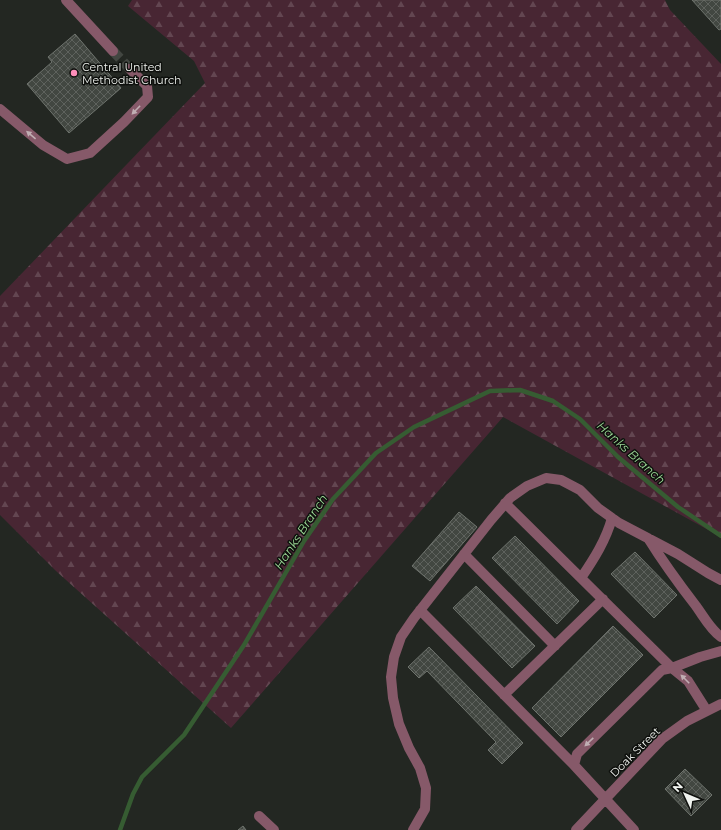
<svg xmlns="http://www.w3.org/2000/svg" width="721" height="830" viewBox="0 0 721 830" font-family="Montserrat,sans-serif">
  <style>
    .forest { fill: url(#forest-firs) }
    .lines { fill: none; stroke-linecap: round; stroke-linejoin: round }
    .stream { stroke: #365c32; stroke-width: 4.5 }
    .building { fill: url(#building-cross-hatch); stroke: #6e736d }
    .minor-tunnel { stroke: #424641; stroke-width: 10; stroke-dasharray: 10 5; stroke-linecap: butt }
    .minor { stroke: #865969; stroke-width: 10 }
    .oneway { fill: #c0aeb3 }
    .poi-dot { fill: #ff8eba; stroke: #0e100d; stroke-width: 1.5 }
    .labels { text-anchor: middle; stroke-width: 3; stroke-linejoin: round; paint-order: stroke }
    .poi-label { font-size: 11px; fill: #f0f3ef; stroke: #0e100d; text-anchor: start }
    .street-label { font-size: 11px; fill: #f0f3ef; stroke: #0e100d }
    .water-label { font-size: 12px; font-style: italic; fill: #9edb98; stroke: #0e100d }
  </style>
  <defs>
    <pattern id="forest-firs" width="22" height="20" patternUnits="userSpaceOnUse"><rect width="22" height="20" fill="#482633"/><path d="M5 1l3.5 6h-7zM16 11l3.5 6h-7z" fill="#634651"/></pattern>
    <pattern id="building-cross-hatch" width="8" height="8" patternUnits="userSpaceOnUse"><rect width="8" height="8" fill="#424741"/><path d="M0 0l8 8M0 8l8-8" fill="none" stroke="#5e625d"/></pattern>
  </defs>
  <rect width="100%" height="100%" fill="#232722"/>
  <path class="forest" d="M132 0H665L670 10 721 64V537L503 417 231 728 56 571 0 515V296L205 83 194 61 128 6Z"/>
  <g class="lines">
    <path class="stream" d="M120 830 133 794 142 777 184 735 244 645 304 541 333 499 376 453 414 427 490 391 520 390 553 401 580 419 618 457 678 507 721 536"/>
  </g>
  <path class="building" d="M692 0H721V29L719 30Z
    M75 34 121 88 69 133 27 84 52 62 48 57Z
    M459 512 477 527 430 581 412 566Z
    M515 536 579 601 557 624 492 558Z
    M635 552 677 595 654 618 611 574Z
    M476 586 535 646 512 668 453 608Z
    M613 626 643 655 561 737 532 708Z
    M429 647 523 743 502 764 488 750 496 742 427 671 419 678 408 667Z
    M685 769 712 795 691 816 665 789Z
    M243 826 246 830H238Z"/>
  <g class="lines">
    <path class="minor-tunnel" d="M113 51 130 69"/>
    <path class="minor" d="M66 0 113 51
      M0 109 43 145 67 159 90 153 124 122 148 97 147 86 130 69
      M505 503 672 668 700 657 721 651
      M648 538C663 562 679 584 696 606 704 617 710 629 721 637
      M464 554 555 646
      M581 578C594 559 606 540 612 518
      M420 610 574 765
      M504 695 603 599
      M259 816 274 830
      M413 830 425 809 426 788 420 768 409 748 399 724 393 698 391 677 394 657 401 637 414 618 491 520 510 498 527 486 546 478 561 480 580 490 598 508 619 523 678 554 708 573 721 580
      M576 830 662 739 687 721 721 704
      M634 830 574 765 577 754 662 670 672 668 688 681 707 711"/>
  </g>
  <defs><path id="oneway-solid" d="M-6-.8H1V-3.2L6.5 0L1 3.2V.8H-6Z"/></defs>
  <g class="oneway">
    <use href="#oneway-solid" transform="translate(136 110) rotate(134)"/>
    <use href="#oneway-solid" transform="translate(31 135) rotate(-140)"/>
    <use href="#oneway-solid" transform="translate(685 679) rotate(-135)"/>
    <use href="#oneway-solid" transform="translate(589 742) rotate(136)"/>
  </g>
  <circle class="poi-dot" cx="74" cy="73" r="4"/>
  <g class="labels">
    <g class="poi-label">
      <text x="82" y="71">Central United<tspan x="82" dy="13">Methodist Church</tspan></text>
    </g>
    <g class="street-label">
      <text transform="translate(635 752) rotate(-45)" y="4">Doak Street</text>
    </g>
    <g class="water-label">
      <text transform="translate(631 453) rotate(42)" y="4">Hanks Branch</text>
      <text transform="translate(301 532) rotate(-57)" y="4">Hanks Branch</text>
    </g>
  </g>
  <g transform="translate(685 794) rotate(314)" stroke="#0e100d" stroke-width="3" paint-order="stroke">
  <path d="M0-3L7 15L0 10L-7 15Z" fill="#f0f3ef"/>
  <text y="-6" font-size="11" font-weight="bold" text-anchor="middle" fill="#f0f3ef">N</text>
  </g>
</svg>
